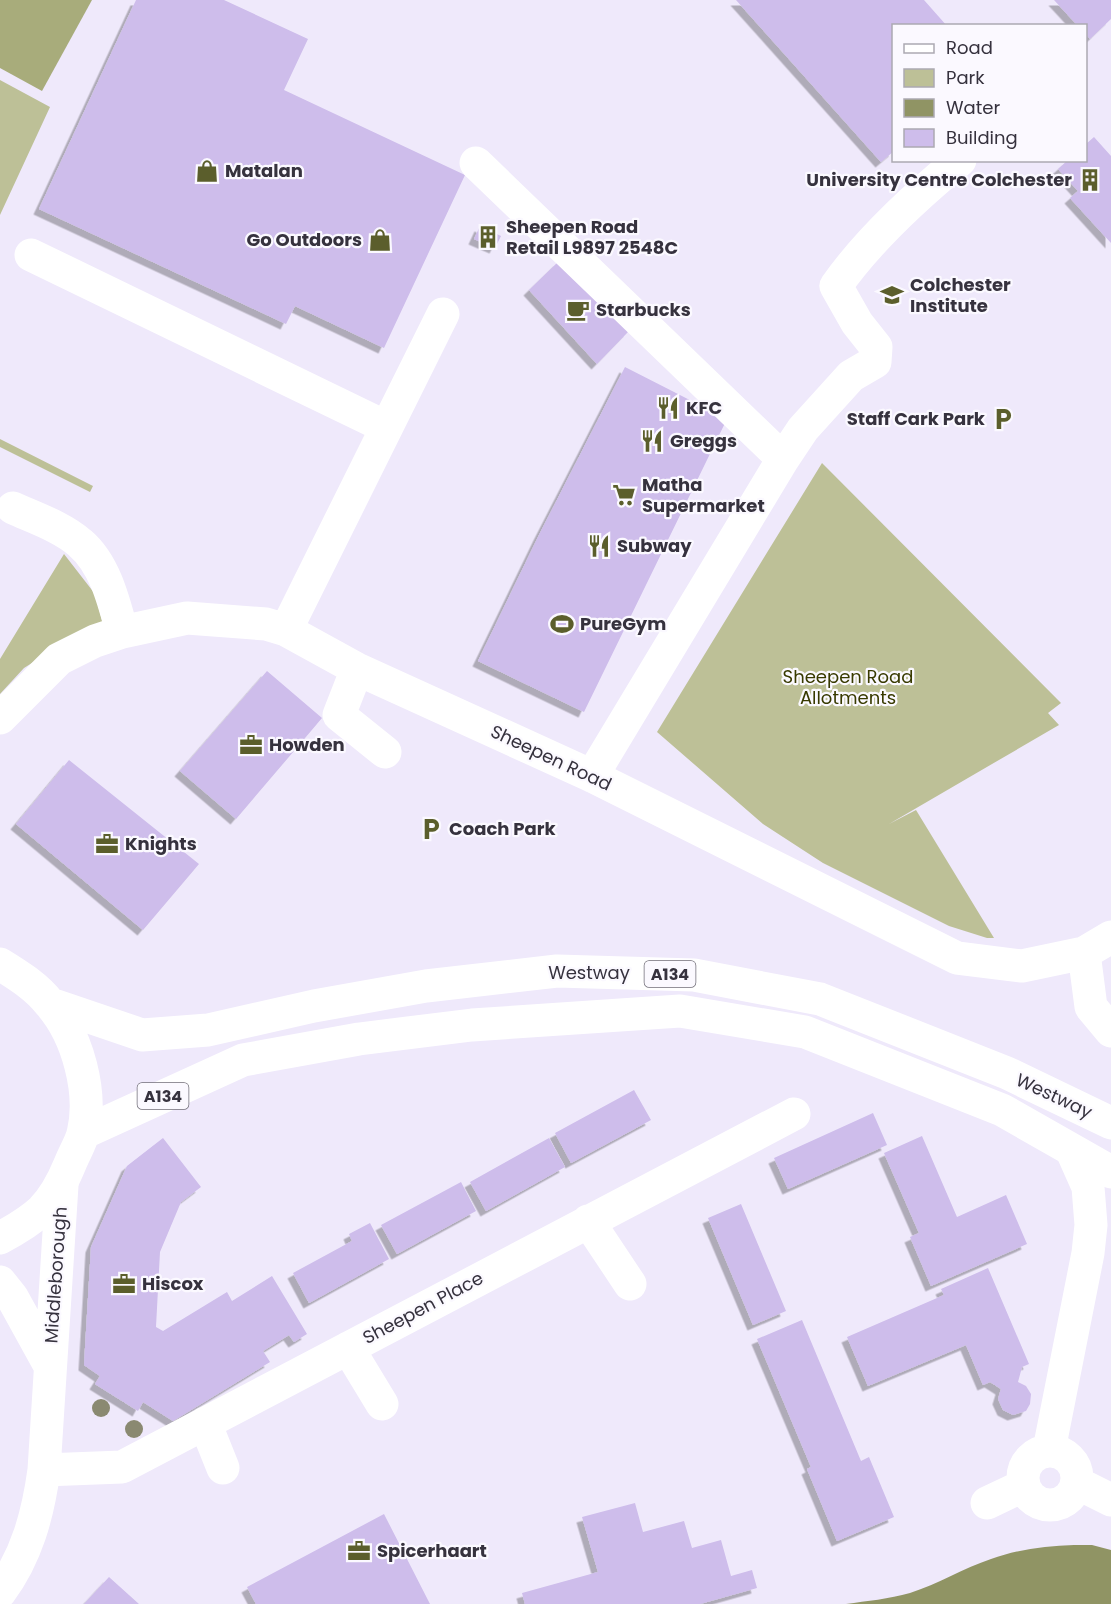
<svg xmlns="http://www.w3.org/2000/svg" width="1111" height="1604" viewBox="0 0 1111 1604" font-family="Poppins,sans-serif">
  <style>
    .green { fill: #bdc097 }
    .forest { fill: #a8ac7b }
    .water { fill: #909464 }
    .building { fill: #cebdeb; filter: url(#shadow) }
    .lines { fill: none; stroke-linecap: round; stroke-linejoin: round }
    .minor { stroke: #fff; stroke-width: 33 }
    .major { stroke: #fff; stroke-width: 33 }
    .tree { fill: #8a8971 }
    .labels { text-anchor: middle; stroke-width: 4.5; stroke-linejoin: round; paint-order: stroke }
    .shield { fill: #fbf9ff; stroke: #716e78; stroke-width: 1.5 }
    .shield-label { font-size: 16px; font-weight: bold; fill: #36323e }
    .poi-label { font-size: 18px; font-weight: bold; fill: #36323e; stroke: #fbf9ff; text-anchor: start }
    .park-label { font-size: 18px; fill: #383a00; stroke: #fbf9ff }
    .street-label { font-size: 18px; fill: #36323e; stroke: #fbf9ff }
  </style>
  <defs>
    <filter id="shadow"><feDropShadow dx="-5.5" dy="5.5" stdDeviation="0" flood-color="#0004"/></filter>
  </defs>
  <rect width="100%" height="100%" fill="#efe9fb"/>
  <path class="green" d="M0 80 50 107 0 215Z
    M0 439 93 486 90 492 0 447Z
    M822 463 1061 703 1048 713 1059 725 889 824 916 810 994 938H987L949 926 823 863 763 824 657 732Z
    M64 554 95 594 103 624 59 646 24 668 0 694V659Z"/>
  <path class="forest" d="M0 0H92L42 91 0 68Z"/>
  <path class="water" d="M1074 1545H1092L1111 1550V1604H846C867 1601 889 1599 910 1593 938 1584 964 1568 991 1559 1018 1549 1046 1546 1074 1545Z"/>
  <path class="building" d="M136 0H224L308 39 284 90 465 175 384 348 295 306 286 324 39 209Z
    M736 0H924L947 26H894V151L881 162Z
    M1054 0H1111V19L1090 39 1086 34V26H1078Z
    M1094 137 1111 156V243L1070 198 1078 191 1058 169 1068 160H1086V144Z
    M480 226 501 236 495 248 474 239Z
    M559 261 629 331 597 364 529 290Z
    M625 367 727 419 584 712 478 661 539 535Z
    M267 671 322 718 236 819 180 771Z
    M69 760 199 864 143 930 16 824Z
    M634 1090 651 1120 571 1163 555 1133Z
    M873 1113 887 1145 788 1189 774 1158Z
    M922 1136 957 1217 1006 1195 1027 1244 931 1286 910 1237 919 1233 884 1153Z
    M163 1138 201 1187 181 1202 160 1252 156 1327 163 1331 227 1292 232 1301 272 1276 307 1334 294 1342 289 1335 263 1351 270 1362 173 1421 143 1402 138 1411 95 1384 100 1376 84 1365 91 1247 127 1166Z
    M549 1138 565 1167 486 1211 470 1182Z
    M461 1182 476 1211 397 1254 381 1225Z
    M741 1204 786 1311 753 1325 708 1218Z
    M370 1223 389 1259 309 1303 293 1273 352 1241 349 1234Z
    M988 1268 1029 1364 1022 1367 1018 1382 1026 1386 1031 1394 1030 1404 1026 1411 1013 1415 1003 1410 998 1399 1001 1389 990 1382 983 1385 966 1345 868 1386 847 1337 944 1295 941 1289Z
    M802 1320 861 1461 869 1457 894 1517 837 1541 807 1469 811 1467 757 1339Z
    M635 1503 643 1532 684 1521 692 1548 721 1540 731 1576 752 1570 757 1588 700 1604H525L522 1593 598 1572 582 1517Z
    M384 1514 430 1604H256L247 1587Z
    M109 1577 139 1604H84Z"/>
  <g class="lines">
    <path class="minor" d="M476 163 783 459
      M31 255 386 427
      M13 508C35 518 62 527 80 543 105 564 114 602 122 632
      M286 630 443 314
      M357 669 339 715 385 752
      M0 718 59 659 95 641 122 632 187 618 266 624 286 630 357 669 592 776 957 958 1022 966 1084 953 1111 937
      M592 776 783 459 803 429 851 376 875 362 876 347 857 323 836 286C869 239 915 197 960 160
      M1084 953 1091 1007 1111 1031
      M588 1221 630 1284
      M0 1282 12 1297 50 1366
      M348 1348 382 1404
      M205 1423 223 1468
      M1049 1450 1088 1253 1091 1225 1088 1187 1072 1151
      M1023 1478a27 27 0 1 1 54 0a27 27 0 1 1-54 0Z
      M44 1470 122 1467 794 1114
      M1077 1483 1111 1500
      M987 1503 1023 1486
      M0 1592C27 1556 38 1514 44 1470L62 1185"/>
    <path class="major" d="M0 964C18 975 37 987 50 1004 78 1036 93 1093 83 1134 80 1144 74 1154 70 1164 63 1181 55 1197 42 1210 29 1222 15 1230 0 1238
      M51 1004 142 1035 208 1030 314 1006 426 986 557 971 694 975 820 999 1007 1073 1111 1123
      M83 1133 243 1060 359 1039 472 1025 680 1011 805 1032 1002 1110 1111 1172"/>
  </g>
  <g class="tree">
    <circle cx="101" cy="1408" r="9"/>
    <circle cx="134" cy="1429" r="9"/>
  </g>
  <defs>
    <g id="shop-bare" transform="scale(1.8)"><path d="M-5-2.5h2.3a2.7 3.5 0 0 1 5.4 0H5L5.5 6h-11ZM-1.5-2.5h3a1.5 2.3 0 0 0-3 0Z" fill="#5b5e2c" stroke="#fbf9ff" stroke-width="2.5" paint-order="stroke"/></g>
    <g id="building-bare" transform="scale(1.8)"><path d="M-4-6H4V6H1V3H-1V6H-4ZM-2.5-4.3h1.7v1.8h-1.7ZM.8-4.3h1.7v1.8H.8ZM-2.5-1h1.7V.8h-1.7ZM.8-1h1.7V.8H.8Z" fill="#5b5e2c" stroke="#fbf9ff" stroke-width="2.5" paint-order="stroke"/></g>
    <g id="university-bare" transform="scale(1.8)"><path d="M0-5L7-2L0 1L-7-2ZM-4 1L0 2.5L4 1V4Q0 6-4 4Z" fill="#5b5e2c" stroke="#fbf9ff" stroke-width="2.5" paint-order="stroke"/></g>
    <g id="cafe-bare" transform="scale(1.8)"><path d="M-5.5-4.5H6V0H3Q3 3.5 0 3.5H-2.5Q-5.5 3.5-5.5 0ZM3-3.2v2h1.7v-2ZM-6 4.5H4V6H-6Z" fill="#5b5e2c" stroke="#fbf9ff" stroke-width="2.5" paint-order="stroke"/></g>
    <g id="restaurant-bare" transform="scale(1.8)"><path d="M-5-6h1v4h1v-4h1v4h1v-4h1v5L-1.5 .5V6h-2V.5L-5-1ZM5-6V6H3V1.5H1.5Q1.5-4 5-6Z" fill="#5b5e2c" stroke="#fbf9ff" stroke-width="2.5" paint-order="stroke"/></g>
    <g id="parking-bare" transform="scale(1.8)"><path d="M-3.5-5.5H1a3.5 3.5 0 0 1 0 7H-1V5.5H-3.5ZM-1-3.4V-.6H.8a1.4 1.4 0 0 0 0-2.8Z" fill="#5b5e2c" stroke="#fbf9ff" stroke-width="2.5" paint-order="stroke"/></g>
    <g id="supermarket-bare" transform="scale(1.8)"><path d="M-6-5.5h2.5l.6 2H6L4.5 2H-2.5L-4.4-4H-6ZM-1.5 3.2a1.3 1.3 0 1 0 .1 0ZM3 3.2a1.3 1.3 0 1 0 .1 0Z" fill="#5b5e2c" stroke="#fbf9ff" stroke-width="2.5" paint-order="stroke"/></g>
    <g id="stadium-bare" transform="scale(1.8)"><path d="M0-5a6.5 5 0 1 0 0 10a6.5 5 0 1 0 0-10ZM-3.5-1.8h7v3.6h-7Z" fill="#5b5e2c" stroke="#fbf9ff" stroke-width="2.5" paint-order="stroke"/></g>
    <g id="office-bare" transform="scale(1.8)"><path d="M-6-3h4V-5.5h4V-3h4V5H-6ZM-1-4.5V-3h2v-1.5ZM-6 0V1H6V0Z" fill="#5b5e2c" stroke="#fbf9ff" stroke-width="2.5" paint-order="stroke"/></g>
  </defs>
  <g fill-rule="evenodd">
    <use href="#shop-bare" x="207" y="171"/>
    <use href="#building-bare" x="1090" y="180"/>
    <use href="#building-bare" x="488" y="237"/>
    <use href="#shop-bare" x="380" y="240"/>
    <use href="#university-bare" x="892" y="295"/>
    <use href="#cafe-bare" x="578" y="310"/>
    <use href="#restaurant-bare" x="668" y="408"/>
    <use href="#parking-bare" x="1003" y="419"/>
    <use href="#restaurant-bare" x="652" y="441"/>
    <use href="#supermarket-bare" x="624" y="495"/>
    <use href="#restaurant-bare" x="599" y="546"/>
    <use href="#stadium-bare" x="562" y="624"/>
    <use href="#office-bare" x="251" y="745"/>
    <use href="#parking-bare" x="431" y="829"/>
    <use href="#office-bare" x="107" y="844"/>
    <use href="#office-bare" x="124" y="1284"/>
    <use href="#office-bare" x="359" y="1551"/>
  </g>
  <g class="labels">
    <g class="shield">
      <rect x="644.5" y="961" width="51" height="26" rx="4.5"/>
      <rect x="137.5" y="1083" width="51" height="26" rx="4.5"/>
    </g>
    <g class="shield-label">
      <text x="670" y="980">A134</text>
      <text x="163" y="1102">A134</text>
    </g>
    <g class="poi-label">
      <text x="225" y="177">Matalan</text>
      <text x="1072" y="186" text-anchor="end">University Centre Colchester</text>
      <text x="506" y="233">Sheepen Road<tspan x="506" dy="21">Retail L9897 2548C</tspan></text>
      <text x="362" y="246" text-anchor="end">Go Outdoors</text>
      <text x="910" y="291">Colchester<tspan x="910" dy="21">Institute</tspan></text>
      <text x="596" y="316">Starbucks</text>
      <text x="686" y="414">KFC</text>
      <text x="985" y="425" text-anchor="end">Staff Cark Park</text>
      <text x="670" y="447">Greggs</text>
      <text x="642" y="491">Matha<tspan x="642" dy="21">Supermarket</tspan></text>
      <text x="617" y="552">Subway</text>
      <text x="580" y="630">PureGym</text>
      <text x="269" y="751">Howden</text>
      <text x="449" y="835">Coach Park</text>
      <text x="125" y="850">Knights</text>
      <text x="142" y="1290">Hiscox</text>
      <text x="377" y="1557">Spicerhaart</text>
    </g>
    <g class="park-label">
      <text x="848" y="683">Sheepen Road<tspan x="848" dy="21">Allotments</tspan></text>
    </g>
    <g class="street-label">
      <text transform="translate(551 758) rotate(25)" y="6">Sheepen Road</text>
      <text x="589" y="979">Westway</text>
      <text transform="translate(1054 1096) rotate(25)" y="6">Westway</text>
      <text transform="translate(56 1275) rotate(-86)" y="6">Middleborough</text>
      <text transform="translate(423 1308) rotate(-28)" y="6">Sheepen Place</text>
    </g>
  </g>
  <rect x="892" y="24" width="195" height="138" fill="#fbf9ff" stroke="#aca9b2" stroke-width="1.5"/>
  <rect x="904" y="44" width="30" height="9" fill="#ffffff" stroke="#aca9b2" stroke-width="1.5"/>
  <text x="946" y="54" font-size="18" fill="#36323e">Road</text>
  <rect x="904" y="69" width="30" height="18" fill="#bdc097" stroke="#aca9b2" stroke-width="1.5"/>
  <text x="946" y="84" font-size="18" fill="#36323e">Park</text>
  <rect x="904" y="99" width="30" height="18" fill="#909464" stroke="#aca9b2" stroke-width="1.5"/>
  <text x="946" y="114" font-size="18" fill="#36323e">Water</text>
  <rect x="904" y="129" width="30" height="18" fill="#cebdeb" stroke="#aca9b2" stroke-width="1.5"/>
  <text x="946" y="144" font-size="18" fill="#36323e">Building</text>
</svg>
